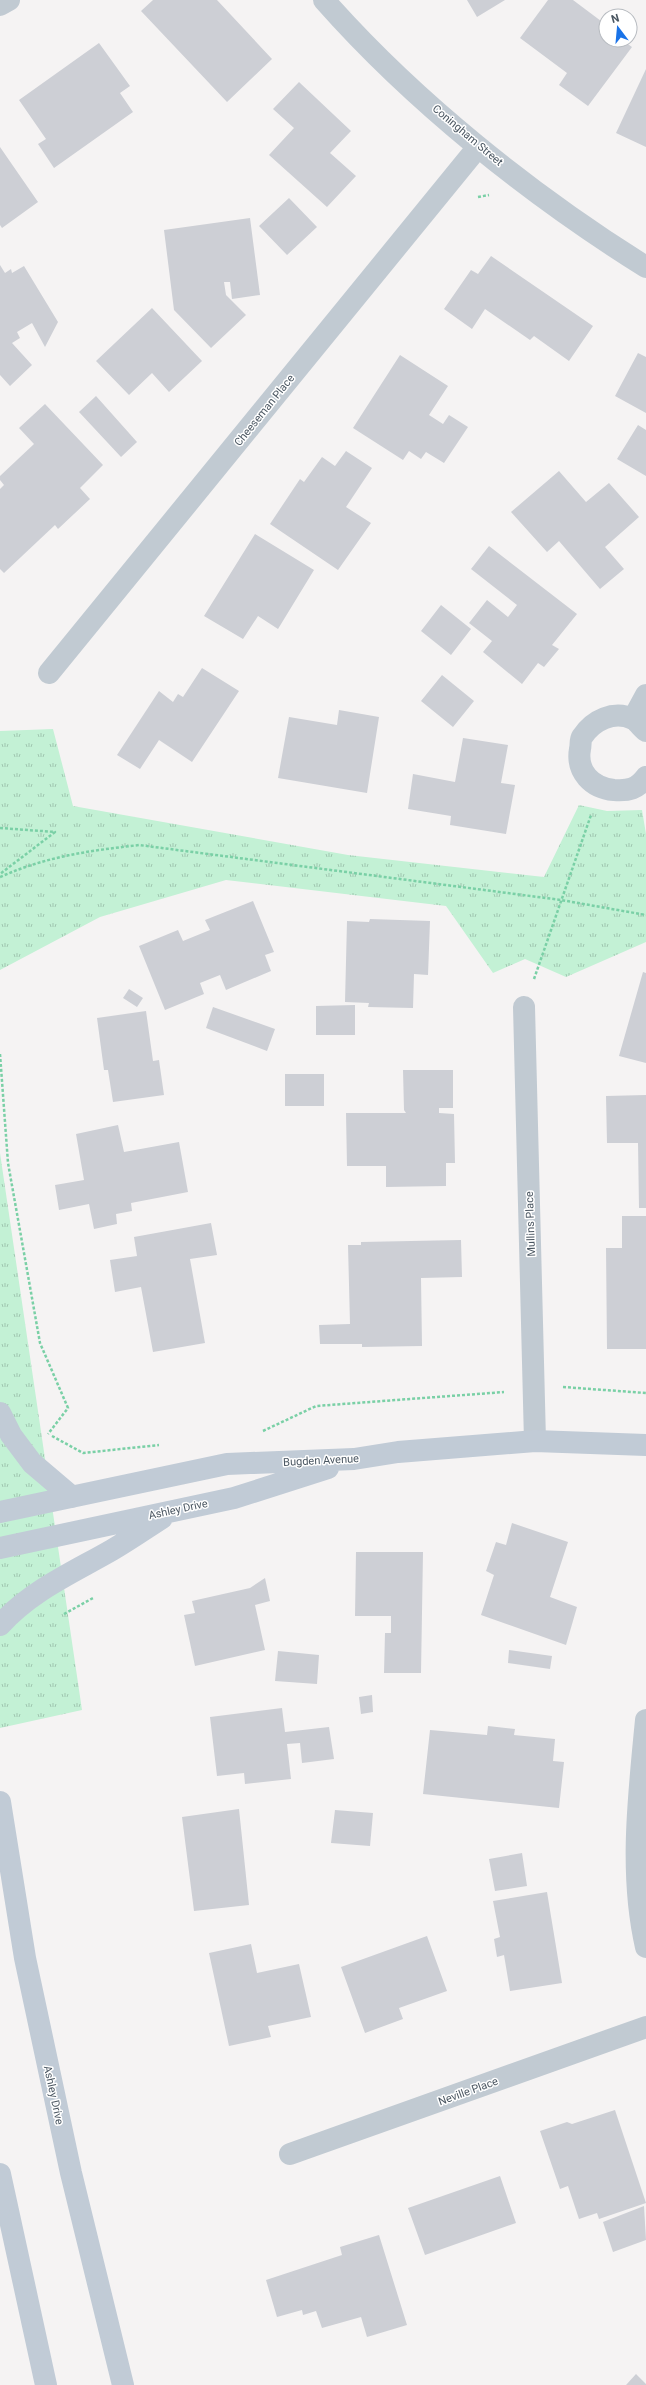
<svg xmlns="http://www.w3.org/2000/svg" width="646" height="2385" viewBox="0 0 646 2385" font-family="Roboto,sans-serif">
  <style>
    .park { fill: url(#park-tufts) }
    .building { fill: #cdcfd5 }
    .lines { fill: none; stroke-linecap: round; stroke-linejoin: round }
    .path { stroke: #7ad0a6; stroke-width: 2.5; stroke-dasharray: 3 2; stroke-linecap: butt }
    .street { stroke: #c1cad2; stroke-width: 22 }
    .secondary { stroke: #c1cbd6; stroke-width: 22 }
    .labels { text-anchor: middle; stroke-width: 3; stroke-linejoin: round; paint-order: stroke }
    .street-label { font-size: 11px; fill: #4a5661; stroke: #fff }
  </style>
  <defs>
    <pattern id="park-tufts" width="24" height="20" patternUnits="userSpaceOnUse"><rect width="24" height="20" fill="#c3f1d5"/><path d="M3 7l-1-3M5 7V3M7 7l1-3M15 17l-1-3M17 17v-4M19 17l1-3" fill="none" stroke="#a0c6b0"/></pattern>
  </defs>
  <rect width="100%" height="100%" fill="#f5f3f3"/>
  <path class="park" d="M53 729 73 806 348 855 544 877 579 805 607 811 642 810 646 834V942L566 977 525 959 493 973 446 906 226 880 100 917 0 970V731Z
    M0 1153 82 1710 0 1728Z"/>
  <path class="building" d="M153 0H217L272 59 227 102 141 11Z
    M467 0H505L477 17Z
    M548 0H573L605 24 603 26 606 28V40H622L632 47 588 106 559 85 567 73 520 38Z
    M99 43 130 86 120 93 133 112 54 168 38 144 46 139 19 100Z
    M646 69V147L616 133Z
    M299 82 351 131 330 153 356 176 327 207 269 155 294 128 273 109Z
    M0 147 38 202 2 228 0 225Z
    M289 198 317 227 287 255 259 226Z
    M250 218 260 295 232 299 230 282H224L226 295 246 315 211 348 174 310 164 230Z
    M491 256 593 326 569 361 534 336 530 340 485 309 472 329 444 309 471 270 478 274Z
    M0 265 5 273 11 269 12 273 24 266 58 322 45 347 32 323 17 332 20 338 12 343 32 365 10 386 0 375Z
    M152 308 202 361 169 392 152 373 129 395 96 361Z
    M638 353 646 357V413L615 396Z
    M400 355 448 386 429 415 443 424 449 415 468 427 444 463 426 452 421 459 409 451 403 460 353 428Z
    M96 396 137 442 121 457 79 412Z
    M45 404 103 465 80 488 90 499 58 529 55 525 4 573 0 569V489L4 485 0 480V476L34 444 19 428Z
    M638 425 646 430V476L617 459Z
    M346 451 372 468 346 507 371 523 338 570 270 524 300 479 304 482 322 457 335 466Z
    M559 471 586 502 609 483 639 517 605 547 624 569 600 589 559 541 547 552 511 512Z
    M255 534 314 570 278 629 258 616 243 639 204 616Z
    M489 546 577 614 552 645 559 649 544 667 538 663 522 684 483 652 492 641 469 623 487 600 508 617 517 605 471 569Z
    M441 605 471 629 451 655 421 631Z
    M202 668 239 691 192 762 159 740 140 769 117 755 159 691 173 702 178 694 183 697Z
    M442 675 474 701 453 727 421 701Z
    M339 710 379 717 367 793 278 778 289 717 337 725Z
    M463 738 508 745 501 783 515 785 506 834 450 825 451 816 408 809 413 774 455 782Z
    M253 901 274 952 265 955 271 971 226 990 220 975 200 983 204 994 165 1010 139 946 178 930 183 941 210 930 205 920Z
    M370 919 430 921 428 975 414 974 413 1008 368 1007 369 1003 345 1002 347 921 369 922Z
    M643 972 646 973V1063L619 1056Z
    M129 989 143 998 137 1007 123 998Z
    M355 1005V1035H316V1006Z
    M213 1007 275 1029 267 1051 206 1028Z
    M146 1011 153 1061 159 1060 164 1095 113 1102 108 1070H104L97 1018Z
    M403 1070H453V1108H439V1113L454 1114 455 1163H446V1186L386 1187V1166H347L346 1113H406L404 1110Z
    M285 1074H324V1106H285Z
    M646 1095V1208H639L638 1143H607L606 1096Z
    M118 1125 124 1152 179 1142 188 1192 131 1203 132 1211 116 1214 117 1224 94 1229 89 1204 59 1210 55 1185 84 1180 76 1134Z
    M622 1216H646V1349H607L606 1248H622Z
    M211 1223 217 1255 190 1259 205 1343 153 1352 141 1287 115 1292 110 1260 137 1256 134 1237Z
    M461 1240 462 1277 421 1278 422 1346 362 1347V1344H320L319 1325 350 1324 348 1245H361V1242Z
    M512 1523 568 1542 550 1597 577 1607 566 1645 481 1615 494 1575 486 1571 496 1542 506 1545Z
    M356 1552H423L421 1673H384L385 1633H391V1616H355Z
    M265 1578 270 1601 255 1605 265 1650 195 1666 184 1615 195 1613 192 1601 250 1588Z
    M509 1650 552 1656 550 1669 508 1663Z
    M278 1651 319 1655 317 1684 275 1681Z
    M372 1695 373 1712 361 1714 359 1697Z
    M282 1708 285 1732 329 1727 334 1759 302 1763 300 1743 287 1744 291 1779 245 1784 244 1773 217 1776 210 1717Z
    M488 1726 515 1729 514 1735 555 1739 553 1761 564 1762 559 1808 423 1794 430 1730 487 1735Z
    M239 1809 249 1905 194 1911 182 1817Z
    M335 1810 373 1813 370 1846 331 1843Z
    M522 1853 527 1886 495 1891 489 1859Z
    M547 1892 562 1983 510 1991 504 1955 497 1957 494 1939 500 1937 493 1901Z
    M427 1936 447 1991 399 2008 403 2019 365 2033 341 1967Z
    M251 1944 257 1973 299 1964 311 2017 268 2026 271 2037 229 2046 209 1953Z
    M615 2110 646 2203 599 2219 597 2213 579 2219 568 2186 560 2189 540 2131 567 2122 572 2124Z
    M500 2176 516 2223 425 2255 408 2208Z
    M644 2206 646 2240 613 2252 603 2222Z
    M379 2235 407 2325 367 2337 361 2317 322 2328 316 2311 303 2315 302 2310 277 2317 266 2280 342 2255 340 2247Z
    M636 2374 646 2384V2385H626Z"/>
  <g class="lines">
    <path class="path" d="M478 197 489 195
      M0 828 55 832 0 874
      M0 877C48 856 88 851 139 845L561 900 646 915
      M534 979 591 815
      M0 1054 8 1163 40 1343 68 1408 48 1434
      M563 1387 646 1393
      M263 1431 316 1406 504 1392
      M52 1436 83 1453 159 1445
      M64 1614 93 1598"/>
    <path class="street" d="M324 0C414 102 531 195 646 267
      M0 5 9 0
      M49 673 478 147
      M633 719 646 695
      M646 731C642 728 637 721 633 719 614 710 593 720 582 737 580 740 581 745 580 749 576 772 592 788 614 790 629 791 637 789 646 777
      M524 1007 535 1441
      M646 1720C639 1794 629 1873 646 1947
      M290 2154 646 2027"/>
    <path class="secondary" d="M0 1413 11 1435 32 1463 72 1497
      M0 1512 227 1464 354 1459 398 1452 535 1441 646 1445
      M0 1548 234 1498 328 1468
      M0 1625C32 1590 72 1573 112 1550 129 1540 145 1529 162 1518
      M0 1802 25 1958 71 2173 123 2385
      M0 2174 46 2385"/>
  </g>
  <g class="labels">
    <g class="street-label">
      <text transform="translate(468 135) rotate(40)" y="4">Coningham Street</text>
      <text transform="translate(264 410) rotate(-51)" y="4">Cheeseman Place</text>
      <text transform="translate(530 1224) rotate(-92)" y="4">Mullins Place</text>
      <text transform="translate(321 1460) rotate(-3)" y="4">Bugden Avenue</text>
      <text transform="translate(178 1509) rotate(-12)" y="4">Ashley Drive</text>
      <text transform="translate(468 2091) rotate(-20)" y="4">Neville Place</text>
      <text transform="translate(54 2095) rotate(78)" y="4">Ashley Drive</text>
    </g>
  </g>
  <g transform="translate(618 28) rotate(344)"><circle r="19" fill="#ffffff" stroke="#b7bbc0"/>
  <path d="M0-3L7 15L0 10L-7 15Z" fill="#1a73e8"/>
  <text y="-6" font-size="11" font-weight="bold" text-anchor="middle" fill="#4a5661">N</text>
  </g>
</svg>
